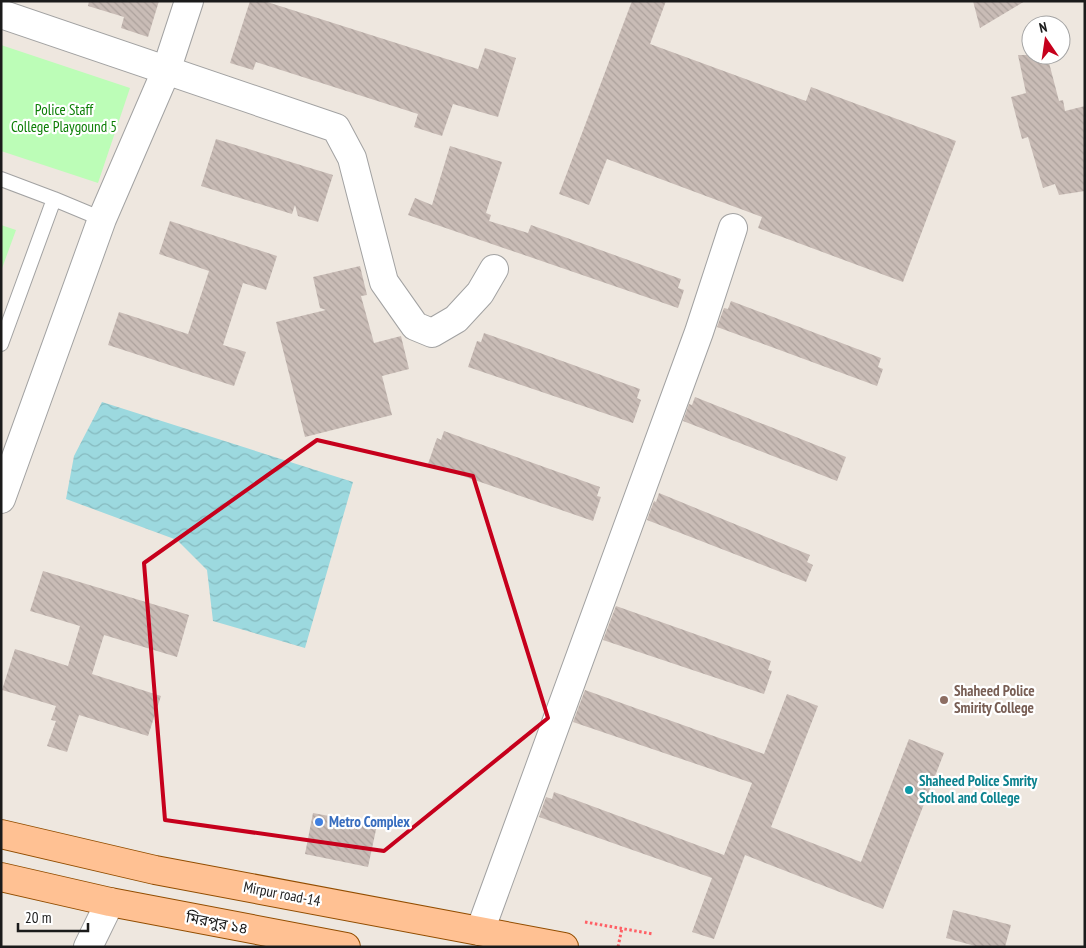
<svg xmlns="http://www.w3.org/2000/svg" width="1086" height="948" viewBox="0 0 1086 948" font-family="'PT Sans Narrow','Noto Sans Bengali',sans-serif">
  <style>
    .park { fill: #bcfdb7 }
    .water { fill: url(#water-waves) }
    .building { fill: url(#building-back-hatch) }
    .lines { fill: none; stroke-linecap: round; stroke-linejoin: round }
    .service-casing { stroke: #a2a2a2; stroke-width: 16 }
    .minor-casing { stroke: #a2a2a2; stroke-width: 30 }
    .primary-casing { stroke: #924d00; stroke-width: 30 }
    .path { stroke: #ff5f65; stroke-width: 3; stroke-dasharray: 2.5 2.5; stroke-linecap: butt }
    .service { stroke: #fff; stroke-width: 14 }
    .minor { stroke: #fff; stroke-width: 28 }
    .primary { stroke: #ffc193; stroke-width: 28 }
    .marked { fill: none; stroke: #c6001c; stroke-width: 4; stroke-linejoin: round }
    .education-dot { fill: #8d6e63; stroke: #fff; stroke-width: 2 }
    .culture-dot { fill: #0f9aa8; stroke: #fff; stroke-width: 2 }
    .shop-dot { fill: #3f7fe0; stroke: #fff; stroke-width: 2 }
    .labels { text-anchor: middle; stroke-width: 4.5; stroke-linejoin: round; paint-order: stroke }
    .park-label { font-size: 15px; fill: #0b7e04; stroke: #fff }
    .education-label { font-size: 15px; font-weight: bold; fill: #785e54; stroke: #fff; text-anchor: start }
    .culture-label { font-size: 15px; font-weight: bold; fill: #0d838f; stroke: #fff; text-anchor: start }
    .shop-label { font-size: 15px; font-weight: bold; fill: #366cbe; stroke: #fff; text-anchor: start }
    .street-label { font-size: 15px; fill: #1b1b1b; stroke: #fff }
  </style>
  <defs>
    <pattern id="water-waves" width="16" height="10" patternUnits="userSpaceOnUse" patternTransform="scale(1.25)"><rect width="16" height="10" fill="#9cd9df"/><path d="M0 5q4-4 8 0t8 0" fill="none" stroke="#86babf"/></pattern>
    <pattern id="building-back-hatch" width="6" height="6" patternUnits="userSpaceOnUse" patternTransform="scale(1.25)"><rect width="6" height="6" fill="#c9bcb6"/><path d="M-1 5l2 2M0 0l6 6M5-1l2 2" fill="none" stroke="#aca19c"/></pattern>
  </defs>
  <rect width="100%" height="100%" fill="#eee7df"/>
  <path class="park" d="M1 45 130 88 98 183 1 151Z
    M1 225 16 230 1 271Z"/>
  <path class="water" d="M102 402 353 482 305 648 213 621 207 570 177 540 66 499 74 456Z"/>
  <path class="building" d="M89 1H159L148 37 121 28 124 17 88 6Z
    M250 1H264L478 69 485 48 516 58 498 117 453 104 442 136 414 127 418 114 256 62 253 70 230 63Z
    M632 1H666L650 44 806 101 811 87 956 141 903 282 758 228 762 217 607 159 589 205 559 194Z
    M973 1H1025L980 28Z
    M1018 55H1047L1059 101 1063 100 1065 111 1085 106V191L1059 195 1055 184 1043 188 1028 137 1022 139 1011 97 1026 93Z
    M216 139 333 175 318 222 298 216 295 205 292 214 201 186Z
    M450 146 502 162 486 213 491 215 489 221 528 233 531 225 681 279 678 288 684 290 678 308 408 215 415 198 432 205Z
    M170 221 277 256 266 290 243 283 223 345 246 352 234 386 108 345 119 312 188 334 209 271 159 254Z
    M360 266 367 295 361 296 374 343 401 336 409 369 382 376 392 415 305 437 276 322 326 310 320 308 313 277Z
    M731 301 881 358 878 367 883 369 877 386 717 327 724 308 728 309Z
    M484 333 640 389 637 398 641 400 633 423 468 367 477 341 481 342Z
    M695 397 846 457 837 481 683 421 689 404 692 405Z
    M444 431 600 487 597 496 601 497 593 521 428 464 437 438 441 440Z
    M659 493 810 555 807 562 813 565 806 582 647 520 654 501 656 502Z
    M43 571 189 615 177 657 104 635 92 674 161 696 148 736 79 715 67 752 47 746 56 721 51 720 56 706 2 690 15 649 68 666 80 626 30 611Z
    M616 606 771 661 768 670 772 671 764 694 603 640Z
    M585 690 764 754 787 694 818 706 771 827 861 862 909 739 944 753 883 909 745 855 714 939 692 932 712 878 539 817 546 797 552 799 554 792 724 855 752 783 573 722Z
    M313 813 377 825 368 867 305 854Z
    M953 910 1011 925 1005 947H979L946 938Z"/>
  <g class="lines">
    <g class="service-casing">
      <path id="service" d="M1 179 54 199 1 344
        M54 199 102 219"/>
    </g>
    <g class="minor-casing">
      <path id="minor" d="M1 14 336 128 352 158 384 282 415 326 432 333 456 319 480 293 494 269
        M1 499 102 219 166 71 189 1
        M480 931 699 332 733 228
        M88 947 110 902"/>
    </g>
    <g class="primary-casing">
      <path id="primary" d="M1 834 155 870 564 947
        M1 877 110 902 346 947"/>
    </g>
    <path class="path" d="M585 922 653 934
      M618 947 622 928"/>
    <use href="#service" class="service"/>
    <use href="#minor" class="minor"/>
    <use href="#primary" class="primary"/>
  </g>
  <path class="marked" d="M317 440 473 476 548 718 384 851 165 820 144 563Z"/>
  <circle class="education-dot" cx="944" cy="700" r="5"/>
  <circle class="culture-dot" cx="909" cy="790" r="5"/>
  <circle class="shop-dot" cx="319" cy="822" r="5"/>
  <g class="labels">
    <g class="park-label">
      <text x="64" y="115">Police Staff<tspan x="64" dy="17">College Playgound 5</tspan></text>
    </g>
    <g class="education-label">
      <text x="954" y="696">Shaheed Police<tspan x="954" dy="17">Smirity College</tspan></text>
    </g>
    <g class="culture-label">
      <text x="919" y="786">Shaheed Police Smrity<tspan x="919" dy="17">School and College</tspan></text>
    </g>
    <g class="shop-label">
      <text x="329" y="827">Metro Complex</text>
    </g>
    <g class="street-label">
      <text transform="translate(282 894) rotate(11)" y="5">Mirpur road-14</text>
      <text transform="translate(217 923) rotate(11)" y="5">মিরপুর ১৪</text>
    </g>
  </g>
  <rect width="1086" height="948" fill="none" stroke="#1b1b1b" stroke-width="5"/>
  <g transform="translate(1046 40) rotate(347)"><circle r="24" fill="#ffffff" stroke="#a4a4a4"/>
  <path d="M0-4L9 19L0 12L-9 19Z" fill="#c6001c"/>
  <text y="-8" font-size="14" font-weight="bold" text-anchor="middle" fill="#1b1b1b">N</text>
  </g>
  <path d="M18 923v8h70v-8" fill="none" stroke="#1b1b1b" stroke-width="2.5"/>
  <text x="25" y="923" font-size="15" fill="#1b1b1b" stroke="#ffffff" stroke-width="4" paint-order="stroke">20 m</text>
</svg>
